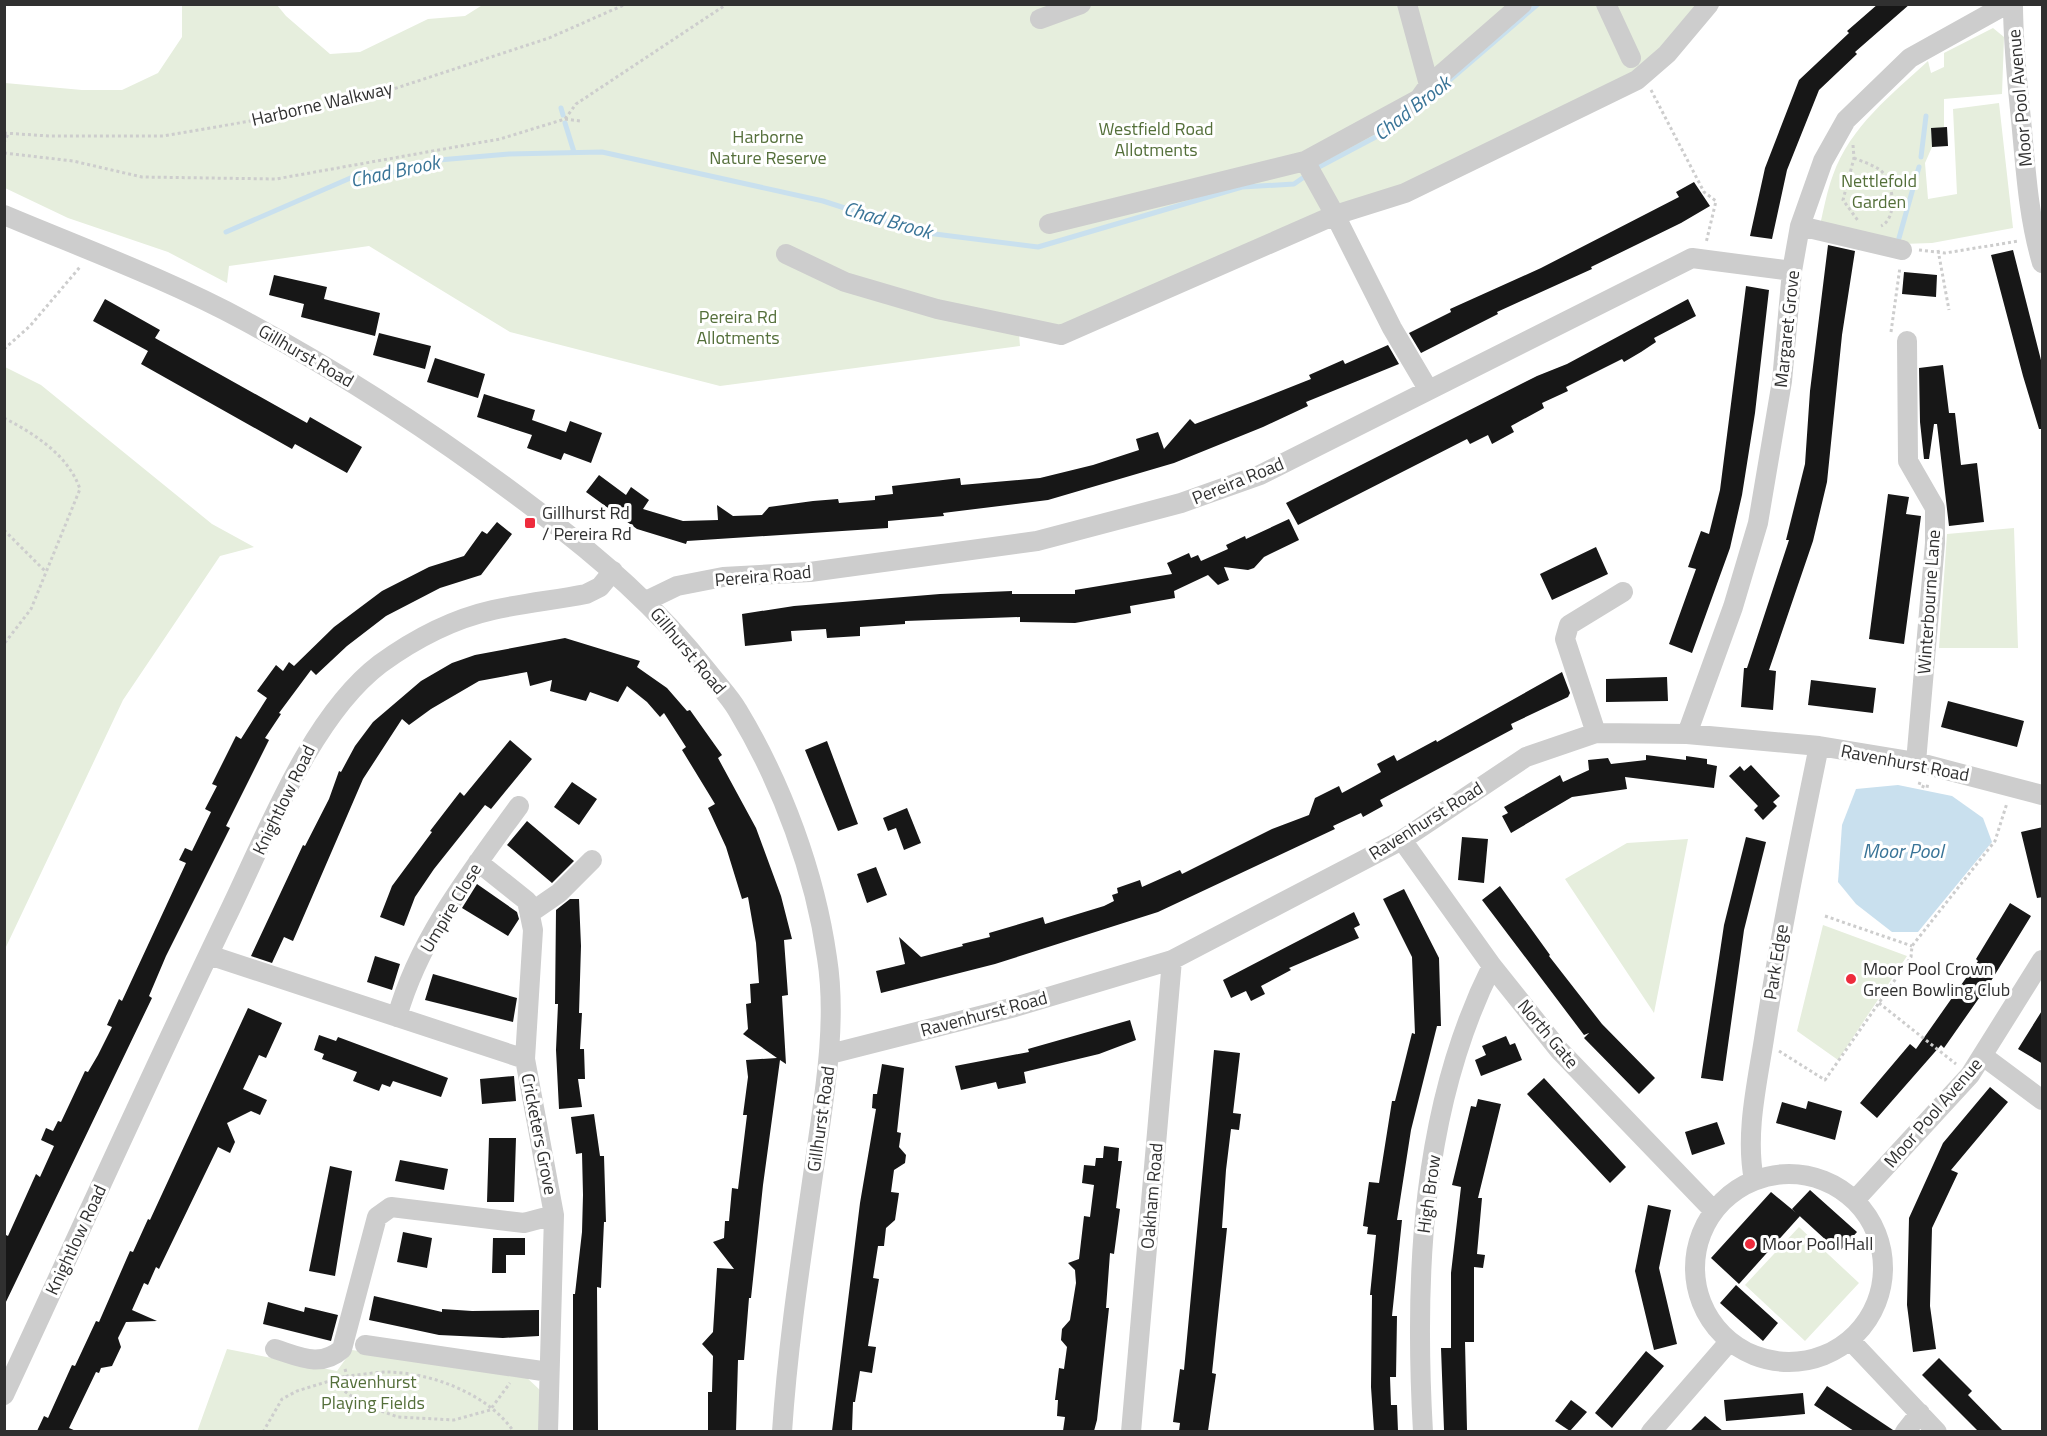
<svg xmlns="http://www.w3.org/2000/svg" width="2047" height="1436" viewBox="0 0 2047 1436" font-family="'Titillium Web',sans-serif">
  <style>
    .green { fill: #e6eedd }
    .water { fill: #c9e0ee }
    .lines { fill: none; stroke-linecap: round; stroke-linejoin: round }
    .stream { stroke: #c9e0ee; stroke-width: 5 }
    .building { fill: #171717 }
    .path { stroke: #cdcdcd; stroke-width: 3; stroke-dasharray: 3 3; stroke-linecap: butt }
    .minor { stroke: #cdcdcd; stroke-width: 20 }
    .poi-dot { fill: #ee2b3c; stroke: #fff; stroke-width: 2 }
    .labels { text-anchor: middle; stroke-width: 6; stroke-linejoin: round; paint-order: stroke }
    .street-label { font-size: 18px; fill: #303030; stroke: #fff }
    .park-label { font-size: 18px; fill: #546f3a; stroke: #fff }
    .poi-label { font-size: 18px; fill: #303030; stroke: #fff; text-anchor: start }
    .water-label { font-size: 20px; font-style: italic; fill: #397497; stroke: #fff }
  </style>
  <rect width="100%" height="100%" fill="#fff"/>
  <path class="green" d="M484 4 1720 5 1671 63 1483 151 1060 331 1019 334 1020 346 720 386 510 332 369 246 229 266 227 283 168 252 68 218 5 188V83L82 90H122L158 73 182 37V5H277L286 16 330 54 360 52 428 19 465 16Z
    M1993 28 2004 37 2002 94 1944 99V127L1931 129 1932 147 1925 163 1928 199 1957 194 1953 109 1999 103 2013 228 1932 243 1902 244 1820 225C1824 208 1827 191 1833 175 1850 127 1892 94 1928 61L1931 73 1944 67V53Z
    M5 367 41 385 212 524 254 547 220 556 123 700 5 949Z
    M2014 528 2018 648H1939L1947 534Z
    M1688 839 1654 1013 1565 879 1627 843Z
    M1823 925 1907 956 1838 1060 1797 1031Z
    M1799 1227 1859 1283 1805 1341 1745 1285Z
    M227 1349 337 1371 352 1350 525 1376 541 1391 543 1431 197 1432Z"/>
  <path class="water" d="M1898 785 1952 796 1983 818 1992 842 1918 932H1892L1856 904 1838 882 1842 825 1856 789Z"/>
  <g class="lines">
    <path class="stream" d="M1430 97 1538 4
      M561 108 563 115
      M565 123 574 152
      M1921 157 1926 116
      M226 232 362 173 396 172 427 161 509 154 602 152 823 201 919 232 1038 247 1242 187 1294 184 1317 168 1387 131 1406 116
      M1899 238 1919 167"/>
  </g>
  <path class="building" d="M1878 4H1910L1855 52 1857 54 1819 90 1787 170 1772 239 1750 236 1765 168 1799 80 1849 33 1847 31Z
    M1947 127 1948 146 1932 147 1931 128Z
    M1694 182 1710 206 1681 223 1591 267 1592 269 1497 312 1498 314 1421 353 1409 333 1451 312 1450 309 1541 268 1679 197 1676 192Z
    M1828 245 1855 251 1842 335 1827 482 1813 541 1769 670 1776 671 1773 710 1741 707 1744 668H1747L1789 540H1786L1805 464 1810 391Z
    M2013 250 2043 368V429H2039L2023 376 1991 255Z
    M1904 272 1937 275 1936 297 1902 294Z
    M274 275 327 287 324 299 380 313 375 336 301 317 304 304 269 295Z
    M1746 286 1769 290 1755 413 1742 495 1730 548 1692 653 1669 644 1696 569 1688 567 1701 531 1709 534 1720 490Z
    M105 299 160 330 155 338 307 423 310 417 362 447 347 473 295 444 292 449 141 364 148 351 93 321Z
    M1688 299 1696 316 1654 338 1656 342 1641 352 1624 362 1622 359 1566 387 1568 391 1542 403 1544 408 1511 426 1514 432 1492 444 1488 435 1470 444 1467 439 1298 525 1286 503 1537 376 1567 364Z
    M379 333 431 346 425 369 373 355Z
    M1388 345 1399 364 1306 402 1308 406 1263 427 1174 463 1048 500 943 513 944 516 888 521V528L687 541 686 544 637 529 586 492 599 475 626 495 631 487 649 500 643 509 683 521 718 520 717 505 733 516 762 515 769 507 813 501 838 499 839 503 875 500V496L893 494 892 486 960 478 961 485 1040 478 1093 465 1139 450 1136 439 1158 432 1164 449 1190 419 1195 424 1253 402 1311 379 1309 375 1343 360 1345 364Z
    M435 358 485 374 478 398 427 382Z
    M1943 365 1949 413H1955L1961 465 1977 463 1984 522 1949 526 1937 424H1934L1929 459H1924L1920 422 1919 368Z
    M484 394 535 410 532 420 566 432 570 421 602 433 591 463 564 453 561 460 527 448 532 435 477 417Z
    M1888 494 1909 497 1906 514 1921 516 1904 644 1869 639Z
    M1289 519 1299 540 1264 557 1254 568 1248 570 1224 567 1229 580 1218 585 1208 575 1174 591 1175 598 1130 606 1131 613 1075 623 1020 622V617L905 621V624L860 627V636L827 638 826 629 791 631 792 641 745 646 742 614 794 606 940 594 1012 591V594H1075V590L1172 574 1167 563 1189 553 1191 558 1198 555 1201 561 1228 549 1226 545 1245 536 1246 539Z
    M497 522 512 534 481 575 440 588 386 616 347 646 316 675 311 670 279 713 281 714 265 738 269 740 226 826 230 828 166 956 149 996 152 998 4 1306V1234L8 1236 36 1174 40 1177 54 1146 41 1140 46 1128 53 1131 58 1121 61 1122 85 1071 88 1072 98 1055 112 1027 107 1025 119 999 122 1001 186 863 179 860 185 848 192 851 211 812 205 809 217 786 212 784 236 736 241 739 267 698 257 691 276 665 283 671 289 662 294 666 334 627 382 591 429 567 464 556 482 531 487 534Z
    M1596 547 1608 574 1552 600 1540 574Z
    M565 638 640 661 637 667 667 688 687 711 690 710 722 755 718 758 756 828 781 896 792 939 784 940 788 995 782 996 786 1064 780 1060 763 1185 751 1298H749L744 1360H738L736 1431H708V1392H712L713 1356 702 1344 713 1332 717 1268 734 1269 713 1242 724 1238 725 1221H729L732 1188 738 1189 747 1115H743L748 1077 746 1060 777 1058 743 1034 748 1029 746 1004 751 1003 750 984 759 983 756 943 748 897 742 899 726 847 708 808 715 804 682 750 686 747 664 713 660 717 647 702 627 686 618 702 590 692 586 701 550 691 552 680 530 686 527 672 479 681 431 709 409 725 402 719 363 779 293 941 284 937 272 963 251 956 303 845 305 846 329 799 339 771 341 772 355 746 373 722 421 681 452 663 475 655Z
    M1562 672 1570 693 1568 697 1511 724 1513 729 1380 800 1383 806 1363 817 1361 813 1348 819 1333 826 1335 829 1158 912 995 964 881 993 876 971 905 964 899 937 921 957 963 946 962 944 990 937 989 933 1043 917 1045 924 1104 906 1114 901 1112 895 1118 893 1117 888 1140 880 1142 887 1180 870 1182 874 1272 829 1309 815 1315 798 1339 786 1342 793 1381 772 1377 764 1394 755 1397 761 1436 740 1437 742Z
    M1667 677 1668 701 1606 702V679Z
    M1811 680 1876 688 1873 713 1808 705Z
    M1948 701 2024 721 2017 747 1941 727Z
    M510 740 532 759 491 809 485 805 434 869 415 897 404 926 380 917 392 886 432 832 430 831 460 792 464 796Z
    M827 741 858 824 838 831 805 750Z
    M1646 755 1686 760V756L1707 759V764L1717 766 1714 788 1625 777 1627 789 1572 797 1511 833 1502 816 1508 813 1504 807 1560 775 1563 782 1589 770 1588 760 1608 758 1611 764 1646 760Z
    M1751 765 1780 796 1773 802 1777 806 1763 820 1754 810 1758 806 1729 776 1740 766 1744 771Z
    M572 782 597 799 579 825 554 807Z
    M907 808 921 843 904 850 896 828 888 831 883 818Z
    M527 821 574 861 552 883 507 845Z
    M2043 827V897L2037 898 2021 832Z
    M1462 837 1488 839 1484 883 1458 880Z
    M1746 837 1766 842 1744 930 1723 1081 1701 1078 1724 925Z
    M876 867 887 895 867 903 857 874Z
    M477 884 517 912 519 919 508 936 462 908Z
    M1500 886 1550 955 1549 956 1602 1024 1655 1078 1639 1094 1584 1038 1589 1033 1584 1035 1482 900Z
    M1404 889 1439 958 1441 1026H1437L1411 1130 1397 1220H1402L1392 1316H1397L1396 1377H1390L1391 1405H1397L1398 1431H1374L1371 1387 1372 1295H1370L1376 1235 1367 1234 1368 1227 1363 1226 1369 1182 1379 1183 1392 1101H1395L1412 1033 1415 1034 1412 957 1383 899Z
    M570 899H579L581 946 579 1013H582L580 1049H584L585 1079H578L582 1107 559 1109 556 1050 558 1004H555L556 910Z
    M2010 903 2031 916 1991 981 1944 1048 1941 1045 1877 1118 1860 1103 1910 1044 1916 1049 1978 961 1976 959Z
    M1354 912 1360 925 1354 928 1359 938 1289 968 1291 970 1261 986 1265 994 1251 1001 1246 991 1231 998 1223 980Z
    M375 956 400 964 392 990 367 982Z
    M433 974 517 998 513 1022 425 1000Z
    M248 1008 282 1023 266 1058 259 1055 243 1089 267 1100 260 1115 251 1111 227 1123 235 1142 230 1153 218 1147 159 1269 156 1267 148 1285 144 1283 132 1310 157 1321 126 1322 118 1338 121 1347 112 1366 101 1368 99 1373 96 1372 69 1428 76 1431H37L44 1416 48 1418 72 1365 75 1366 96 1321 99 1322 130 1251 133 1252 148 1219 150 1220Z
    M2043 1009V1064L2018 1049Z
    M1130 1020 1136 1040 1099 1054 1024 1072 1026 1083 998 1089 996 1082 961 1090 955 1066 1029 1052 1028 1049Z
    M319 1035 336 1041 338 1037 448 1078 441 1097 393 1081 390 1087 382 1084 379 1091 353 1081 357 1072 322 1059 324 1054 314 1050Z
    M1506 1036 1510 1045 1515 1043 1522 1060 1481 1076 1475 1060 1486 1055 1482 1046Z
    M1214 1050 1240 1053 1233 1113 1241 1114 1239 1130 1231 1129 1226 1170 1222 1228H1227L1212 1373 1216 1374 1208 1431H1179L1180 1423 1173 1422 1180 1369 1184 1370Z
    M882 1064 904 1068 897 1132 901 1133 899 1147 906 1155 905 1163 894 1170 891 1192 899 1193 895 1220 886 1228 884 1246H878L873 1278 879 1279 868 1346 876 1347 872 1373 860 1371 855 1402H853L852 1431H832L860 1203 876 1109 872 1108 873 1094H877Z
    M514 1076 516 1101 482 1104 480 1079Z
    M1544 1078 1626 1167 1610 1183 1527 1094Z
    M1990 1087 2008 1102 1951 1170 1958 1173 1932 1228 1930 1306 1936 1349 1913 1352 1907 1305 1909 1218 1943 1143Z
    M1478 1099 1501 1104 1478 1198H1482L1477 1254 1485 1255 1483 1268 1474 1267V1342H1465L1467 1430H1444L1441 1348H1451V1273L1461 1187 1452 1185 1471 1106 1476 1107Z
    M1808 1101 1842 1111 1835 1140 1776 1123 1782 1102 1806 1109Z
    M594 1114 600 1156H604L606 1222H604L601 1288 597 1287 598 1431H573V1294H575L582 1232 583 1195 582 1153 576 1154 571 1117Z
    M1717 1122 1725 1144 1692 1155 1685 1132Z
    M489 1138H516L514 1202H487Z
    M1104 1146 1119 1148 1118 1161H1122L1116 1208 1120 1209 1114 1254 1110 1253 1106 1308H1109L1097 1420 1094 1431H1063L1065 1417 1057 1416 1058 1400H1055L1059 1368 1064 1369 1067 1347 1061 1340 1062 1329 1070 1320 1076 1283 1075 1270 1068 1263 1079 1259 1084 1216 1090 1217 1094 1185 1082 1183 1084 1165 1095 1166 1096 1158H1103Z
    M400 1160 448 1169 444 1190 395 1181Z
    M330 1166 352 1171 335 1276 309 1271Z
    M1810 1190 1857 1232 1839 1252 1792 1209Z
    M1771 1192 1800 1216 1739 1284 1711 1258Z
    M1648 1205 1671 1210 1659 1268 1677 1344 1654 1350 1635 1271Z
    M403 1232 432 1238 427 1268 397 1262Z
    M493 1238H525V1255H506V1273H492Z
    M1736 1285 1778 1323 1763 1341 1720 1303Z
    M374 1296 442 1312V1309L472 1311 539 1310V1336L503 1338 439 1335 369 1320Z
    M268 1302 304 1312 305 1307 338 1315 331 1341 263 1324Z
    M1646 1351 1664 1366 1612 1428 1595 1413Z
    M1939 1358 1972 1391 1968 1395 2003 1431H1978L1922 1375Z
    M1827 1386 1893 1430V1431H1854L1814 1405Z
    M1803 1393 1805 1414 1726 1421 1724 1400Z
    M1571 1400 1587 1412 1570 1431 1555 1421Z
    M1705 1416 1723 1431H1690Z"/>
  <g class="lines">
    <path class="path" d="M1651 90 1704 192 1716 201 1706 243
      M565 119 580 121
      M4 133 49 136H163L274 117 369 97 549 38 626 4
      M4 143 8 134
      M1853 145 1854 158 1843 200 1859 222
      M4 153 73 161 142 177 276 179 500 139 565 119 576 104 727 4
      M1854 158C1863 162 1878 166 1884 174 1894 186 1897 219 1881 226
      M1919 250 1945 253 2019 241
      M1938 250 1949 310
      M1891 332 1900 267
      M4 349 30 326 80 267
      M4 418C35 434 68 455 80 489L31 609 4 644
      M4 530 46 572
      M1920 782 1919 785 1927 788 1928 782
      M1825 916 1912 946
      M1879 1003 1956 1064
      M1779 1051 1825 1080 1911 957 1912 946 1995 841 2007 803
      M345 1369 347 1376C360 1375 375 1372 388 1372 433 1373 488 1394 514 1432
      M330 1381 364 1405 398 1417 454 1420 490 1410 510 1383
      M263 1432 282 1399 297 1391 346 1376"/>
    <path class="minor" d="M1606 4 1631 58
      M2013 4C2013 47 2018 88 2022 130 2026 174 2029 219 2042 263
      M1040 19 1081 4
      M1429 85 1522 4
      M1305 161 1419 99 1429 85 1407 4
      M4 215C85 249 169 280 245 321 347 376 443 439 535 509 599 557 659 609 708 672 718 685 730 697 738 711 782 784 815 873 827 958 837 1021 825 1091 816 1154 803 1246 788 1339 782 1432
      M1049 224 1305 161 1335 215 1405 193 1637 80 1667 54 1709 4
      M1800 226 1902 250
      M786 254 845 282 937 309 1061 335 1335 215 1392 328 1428 389
      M1907 341 1908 461 1935 508V543L1916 762
      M646 601 677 586 723 577 810 572 1037 541 1181 503 1260 475 1692 258 1792 271
      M1596 733 1565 639 1569 625 1623 592
      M1687 734 1733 607 1758 523 1782 381 1792 271 1800 226 1823 161 1846 120 1910 58 2007 4
      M1402 840 1492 966 1559 1050 1713 1210
      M478 862 527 901 533 930 525 1059 554 1215 548 1432
      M530 913 559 893 592 860
      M209 955 525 1059
      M397 1017C419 938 471 872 519 806
      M830 1054 1015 1007 1172 960 1402 840 1526 757 1596 733 1687 734 1819 746 1916 762 2042 795
      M1983 1056 2042 1100
      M1695 1268a94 94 0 1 1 188 0a94 94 0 1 1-188 0Z
      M1754 1180C1745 1134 1757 1084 1764 1039 1779 941 1799 843 1819 746
      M1855 1200 1970 1075 2042 960
      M1850 1340 1937 1432
      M365 1345 549 1372
      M275 1349C300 1357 321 1368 342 1349L377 1217 391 1207 524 1223 554 1215
      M4 1395C78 1236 150 1076 226 918 265 839 309 718 380 664 413 640 453 619 493 610 524 603 555 600 586 594L600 587 613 571
      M1131 1432 1172 960
      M1423 1432C1414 1275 1421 1108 1492 966
      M1651 1432 1729 1342
      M1905 1432 1920 1413"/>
  </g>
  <g class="poi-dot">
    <rect x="524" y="517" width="12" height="12" rx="3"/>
    <circle cx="1851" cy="979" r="6"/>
    <circle cx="1750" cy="1244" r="6"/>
  </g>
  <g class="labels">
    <g class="street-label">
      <text transform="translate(2020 98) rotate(-95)" y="6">Moor Pool Avenue</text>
      <text transform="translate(322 104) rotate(-13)" y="6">Harborne Walkway</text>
      <text transform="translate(1787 329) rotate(-84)" y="6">Margaret Grove</text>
      <text transform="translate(306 356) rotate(30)" y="6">Gillhurst Road</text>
      <text transform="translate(1238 481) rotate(-22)" y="6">Pereira Road</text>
      <text transform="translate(763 576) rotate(-5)" y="6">Pereira Road</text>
      <text transform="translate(1929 602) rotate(-86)" y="6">Winterbourne Lane</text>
      <text transform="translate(688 651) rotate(50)" y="6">Gillhurst Road</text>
      <text transform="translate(1905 763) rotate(11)" y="6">Ravenhurst Road</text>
      <text transform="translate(284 800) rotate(-64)" y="6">Knightlow Road</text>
      <text transform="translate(1426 821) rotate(-32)" y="6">Ravenhurst Road</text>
      <text transform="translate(451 908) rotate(-59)" y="6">Umpire Close</text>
      <text transform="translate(1776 962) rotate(-81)" y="6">Park Edge</text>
      <text transform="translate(984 1014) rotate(-15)" y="6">Ravenhurst Road</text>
      <text transform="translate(1548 1034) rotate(50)" y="6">North Gate</text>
      <text transform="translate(1933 1113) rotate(-49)" y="6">Moor Pool Avenue</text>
      <text transform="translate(821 1119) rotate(-82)" y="6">Gillhurst Road</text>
      <text transform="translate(539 1134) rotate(79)" y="6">Cricketers Grove</text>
      <text transform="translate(1429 1194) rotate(-82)" y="6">High Brow</text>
      <text transform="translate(1152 1196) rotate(-85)" y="6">Oakham Road</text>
      <text transform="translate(76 1240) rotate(-65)" y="6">Knightlow Road</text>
    </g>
    <g class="park-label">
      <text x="1156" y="135">Westfield Road<tspan x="1156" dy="21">Allotments</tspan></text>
      <text x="768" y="143">Harborne<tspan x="768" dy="21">Nature Reserve</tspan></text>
      <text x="1879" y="187">Nettlefold<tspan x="1879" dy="21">Garden</tspan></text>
      <text x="738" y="323">Pereira Rd<tspan x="738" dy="21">Allotments</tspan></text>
      <text x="373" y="1388">Ravenhurst<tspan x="373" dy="21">Playing Fields</tspan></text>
    </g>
    <g class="poi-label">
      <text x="542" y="519">Gillhurst Rd<tspan x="542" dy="21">/ Pereira Rd</tspan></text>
      <text x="1863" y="975">Moor Pool Crown<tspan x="1863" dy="21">Green Bowling Club</tspan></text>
      <text x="1762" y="1250">Moor Pool Hall</text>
    </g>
    <g class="water-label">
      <text transform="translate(1412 108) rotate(-38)" y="7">Chad Brook</text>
      <text transform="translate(395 171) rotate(-12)" y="7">Chad Brook</text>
      <text transform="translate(888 220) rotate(16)" y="7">Chad Brook</text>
      <text x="1903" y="858">Moor Pool</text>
    </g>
  </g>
  <rect width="2047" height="1436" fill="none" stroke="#303030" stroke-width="12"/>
</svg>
